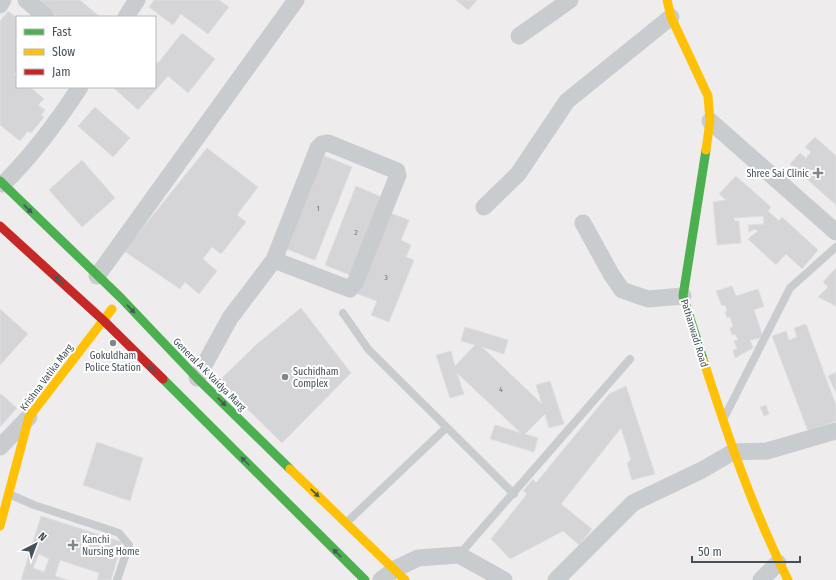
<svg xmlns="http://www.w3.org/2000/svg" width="836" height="580" viewBox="0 0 836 580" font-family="'Fira Sans Condensed',sans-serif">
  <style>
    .building { fill: #d5d5d7; stroke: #dfdee0; fill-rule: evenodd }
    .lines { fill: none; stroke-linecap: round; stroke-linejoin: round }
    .lane { stroke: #c9ccce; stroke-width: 8 }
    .street { stroke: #c9ccce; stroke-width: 17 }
    .fast { stroke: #4caf50; stroke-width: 9 }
    .slow { stroke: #ffc107; stroke-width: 9 }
    .jam { stroke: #c62828; stroke-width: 9 }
    .oneway { fill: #445a59 }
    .poi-dot { fill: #7f878d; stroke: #fff; stroke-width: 1.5 }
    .labels { text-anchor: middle; stroke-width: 4; stroke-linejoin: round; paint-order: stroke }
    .number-label { font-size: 8px; fill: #69737a }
    .poi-label { font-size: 10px; fill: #43515a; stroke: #fff; text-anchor: start }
    .street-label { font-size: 10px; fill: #43515a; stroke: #fff }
  </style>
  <rect width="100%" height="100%" fill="#eeeced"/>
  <path class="building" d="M38 0H80L100 17H58Z
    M154 0H219L229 7 208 34 181 14 173 25 149 7Z
    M456 0H477L468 10Z
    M8 11 17 18V71L14 74 17 77V87H30L44 99 38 105 45 110 41 115 44 117 31 133 28 131 20 141 0 125V21Z
    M182 33 215 59 188 93 168 76 138 110 113 87H155V61L158 63Z
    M95 107 130 138 113 157 78 126Z
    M815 137 836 156V205L790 164 800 153 806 158 811 152 805 147Z
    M207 148 258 187 237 215 246 222 221 254 212 247 203 259 217 271 199 294 185 282 180 289 124 251Z
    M322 155 352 167 315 260 284 248Z
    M82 160 115 198 82 227 49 190Z
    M736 176 771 207 768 211 779 221 782 217 818 250 802 269 786 254 776 265 748 239 758 231 755 229 749 232 748 225 764 224 763 216 734 218 735 221H739L741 243 717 245 713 202 726 200 719 194Z
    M356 186 386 199 355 277 325 265Z
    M390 213 409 220 401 240 411 245 406 257 414 260 389 322 371 315 377 301 358 294Z
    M836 268V306L818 297 828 287 823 282Z
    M732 286 736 296 758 289 764 306 754 310 763 337 750 340 753 348 735 358 733 350 737 349 734 341 738 340 735 334 732 335 730 328 733 327 730 317 727 318 725 312 727 311 725 305 722 306 716 291Z
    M301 308 351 373 282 443 219 381 257 344Z
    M0 309 28 334 0 365Z
    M806 324 836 405V421L808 431 772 336 786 331 789 340 797 337 794 328Z
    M465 327 508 340 504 354 482 347 542 404 536 385 550 381 564 424 549 428 545 414 525 434 538 438 534 452 490 439 495 425 521 433 457 373 464 394 450 398 436 355 451 351 455 366 475 345 461 341Z
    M836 372V393L828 376Z
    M626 386 655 474 632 480 627 463 631 460 621 428 561 504 592 529 579 545 563 531 510 559 491 539 527 494 523 491 533 479 536 483 609 394Z
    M1 394 17 408 0 427V394Z
    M766 405 769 414 764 416 760 407Z
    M97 442 143 458 130 501 83 485Z
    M41 516 122 542 111 580H97L99 573 60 560 55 576 68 580H21ZM39 554 49 559 44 572 33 568Z"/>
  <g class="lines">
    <path class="lane" d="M343 313 368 349 514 494
      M725 416 790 288 836 247
      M9 494 34 505 119 533 129 545 117 580
      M347 522 446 428
      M459 555 630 359"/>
    <path class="street" d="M26 0 46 17
      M0 5 3 0
      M126 17 137 0
      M519 36 570 0
      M710 121 836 232
      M3 184C33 155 57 122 80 87
      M484 207 518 174 567 101 671 17
      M583 223 611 274 622 290 648 299 683 296
      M97 276 296 0
      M197 378 230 318 274 260 318 148 322 144 328 143 397 171 398 175 355 283 350 289 274 260
      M0 447 29 417
      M381 580 395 569 418 558 459 555 504 580
      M556 580 633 503 702 470 733 452 767 451 836 431
      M761 580 778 563"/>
    <path class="fast" d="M0 181 121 298 197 378 290 469
      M704 362 683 296 706 150
      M163 379 365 580"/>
    <path class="slow" d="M667 0 671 17 708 96 710 121 706 150
      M704 362C728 437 753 510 788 580
      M290 469 405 580
      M0 526 29 417 112 309"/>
    <path class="jam" d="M0 226 103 320 163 379"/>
  </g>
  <defs><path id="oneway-solid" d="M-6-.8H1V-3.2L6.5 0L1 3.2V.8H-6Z"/></defs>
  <g class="oneway">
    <use href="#oneway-solid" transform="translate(28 209) rotate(44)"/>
    <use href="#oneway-solid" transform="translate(59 280) rotate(-137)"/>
    <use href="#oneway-solid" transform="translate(131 309) rotate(46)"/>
    <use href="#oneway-solid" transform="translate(152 370) rotate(-135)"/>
    <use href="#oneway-solid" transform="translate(222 402) rotate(44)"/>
    <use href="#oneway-solid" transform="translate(245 461) rotate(-135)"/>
    <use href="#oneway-solid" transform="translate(315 493) rotate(44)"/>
    <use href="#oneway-solid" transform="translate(337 553) rotate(-135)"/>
  </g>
  <g class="poi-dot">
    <path d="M816 167h4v4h4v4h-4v4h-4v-4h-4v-4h4z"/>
    <circle cx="113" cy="343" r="4"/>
    <circle cx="285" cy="377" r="4"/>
    <path d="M71 539h4v4h4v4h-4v4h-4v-4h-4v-4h4z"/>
  </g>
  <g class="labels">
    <g class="number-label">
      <text x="318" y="211">1</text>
      <text x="356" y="235">2</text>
      <text x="386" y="280">3</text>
      <text x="501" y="392">4</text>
    </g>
    <g class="poi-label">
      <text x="809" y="177" text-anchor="end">Shree Sai Clinic</text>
      <text x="113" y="359" text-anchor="middle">Gokuldham<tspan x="113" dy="12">Police Station</tspan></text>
      <text x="293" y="375">Suchidham<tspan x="293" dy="12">Complex</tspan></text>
      <text x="82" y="543">Kanchi<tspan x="82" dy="12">Nursing Home</tspan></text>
    </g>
    <g class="street-label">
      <text transform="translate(695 333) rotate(73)" y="4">Pathanwadi Road</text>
      <text transform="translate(210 374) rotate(45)" y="4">General A K Vaidya Marg</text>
      <text transform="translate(46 377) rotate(-53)" y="4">Krishna Vatika Marg</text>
    </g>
  </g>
  <rect x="16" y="16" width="140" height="72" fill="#ffffff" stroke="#b4b9bd"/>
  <rect x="24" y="29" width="20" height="6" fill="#4caf50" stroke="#b4b9bd"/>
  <text x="52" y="36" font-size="12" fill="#43515a">Fast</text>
  <rect x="24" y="49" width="20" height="6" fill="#ffc107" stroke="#b4b9bd"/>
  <text x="52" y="56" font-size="12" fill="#43515a">Slow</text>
  <rect x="24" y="69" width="20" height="6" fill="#c62828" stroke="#b4b9bd"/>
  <text x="52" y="76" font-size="12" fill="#43515a">Jam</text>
  <g transform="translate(36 544) rotate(42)" stroke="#ffffff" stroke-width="3" paint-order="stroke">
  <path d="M0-3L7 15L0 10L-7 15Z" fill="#43515a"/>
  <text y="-6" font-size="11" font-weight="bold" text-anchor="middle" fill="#43515a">N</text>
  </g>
  <path d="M692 556v6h108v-6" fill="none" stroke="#43515a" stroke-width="2"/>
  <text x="698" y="556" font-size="12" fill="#43515a" stroke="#ffffff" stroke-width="3" paint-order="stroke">50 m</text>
</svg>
